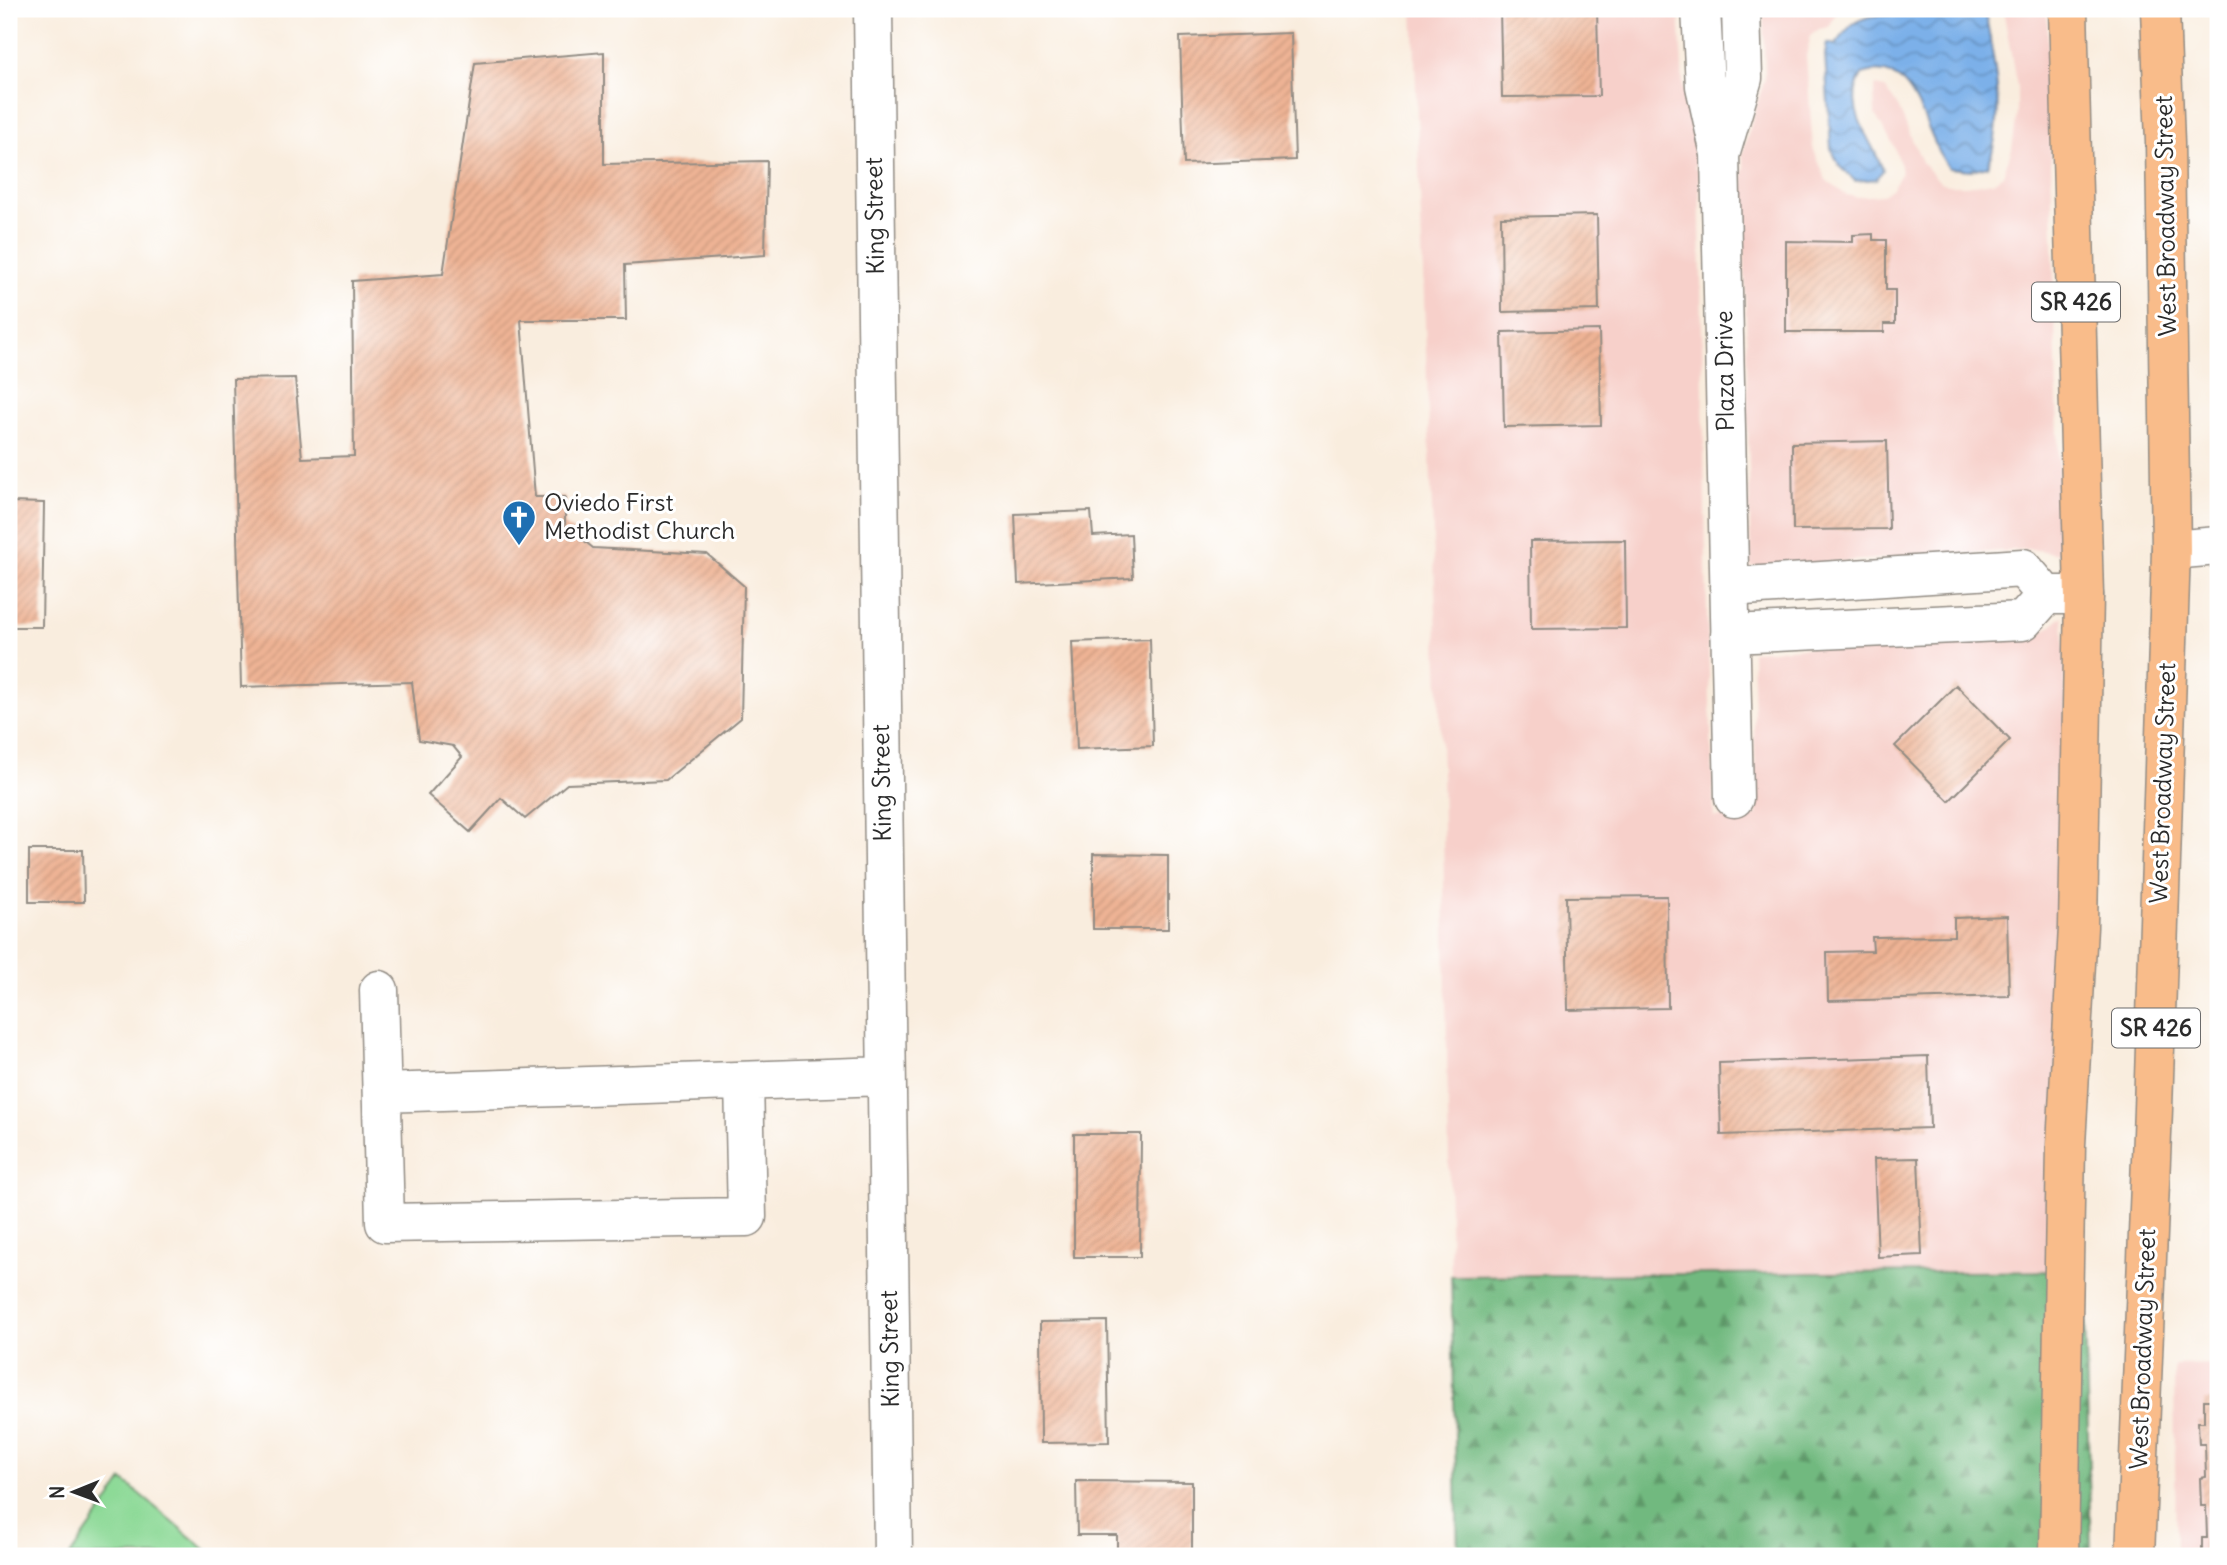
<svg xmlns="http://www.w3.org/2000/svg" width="2227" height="1565" viewBox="0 0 2227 1565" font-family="Delius,sans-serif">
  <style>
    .built { fill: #f7d0ca }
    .forest { fill: url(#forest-firs); stroke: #4e7255; stroke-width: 2 }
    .pitch { fill: #8cd996; stroke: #5c8260; stroke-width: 2 }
    .water { fill: url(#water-waves); stroke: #536e8a; stroke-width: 2 }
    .building { fill: url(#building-hatch) }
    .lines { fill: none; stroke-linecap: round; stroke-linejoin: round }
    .minor-casing { stroke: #928c84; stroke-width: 41 }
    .major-casing { stroke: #928c84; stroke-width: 41 }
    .minor { stroke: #fff; stroke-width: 38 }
    .major { stroke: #f9bc8a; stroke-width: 38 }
    .labels { text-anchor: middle; stroke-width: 6; stroke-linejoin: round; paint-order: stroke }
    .shield { fill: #fff; stroke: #6b6b6b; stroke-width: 2 }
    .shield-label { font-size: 23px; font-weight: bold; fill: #2b2b2b }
    .street-label { font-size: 24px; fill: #2b2b2b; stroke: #fff }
    .poi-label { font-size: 24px; fill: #2b2b2b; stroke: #fff; text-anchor: start }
  </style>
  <defs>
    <pattern id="forest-firs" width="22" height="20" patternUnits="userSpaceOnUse" patternTransform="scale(1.75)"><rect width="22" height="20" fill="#71b97f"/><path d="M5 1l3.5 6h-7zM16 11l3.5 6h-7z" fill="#5d9768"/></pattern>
    <pattern id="water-waves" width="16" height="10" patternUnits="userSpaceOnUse" patternTransform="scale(1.75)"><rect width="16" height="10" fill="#7bb0e9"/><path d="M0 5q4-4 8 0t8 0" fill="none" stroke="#658fbd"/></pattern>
    <pattern id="building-hatch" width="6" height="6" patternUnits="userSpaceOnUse" patternTransform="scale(1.75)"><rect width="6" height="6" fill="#eeb394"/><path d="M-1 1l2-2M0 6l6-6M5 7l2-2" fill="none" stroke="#cc9a80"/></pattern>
  </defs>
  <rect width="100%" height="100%" fill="#fff"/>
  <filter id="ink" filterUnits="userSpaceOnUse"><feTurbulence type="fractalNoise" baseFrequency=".0143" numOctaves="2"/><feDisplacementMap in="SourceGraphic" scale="14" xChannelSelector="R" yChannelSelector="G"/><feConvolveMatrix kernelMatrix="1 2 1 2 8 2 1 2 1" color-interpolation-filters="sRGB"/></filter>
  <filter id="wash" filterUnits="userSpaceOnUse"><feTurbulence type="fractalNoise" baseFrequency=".00686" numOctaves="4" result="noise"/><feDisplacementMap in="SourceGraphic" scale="28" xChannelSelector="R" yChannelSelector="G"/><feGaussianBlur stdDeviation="1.57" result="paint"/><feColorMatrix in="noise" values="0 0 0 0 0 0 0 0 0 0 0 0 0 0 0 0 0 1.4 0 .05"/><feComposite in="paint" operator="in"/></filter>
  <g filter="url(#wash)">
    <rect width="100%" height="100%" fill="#f9edde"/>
    <path class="built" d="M1413 9H1679L1683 87 1699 154 1694 168 1699 169 1707 616 1714 817 1757 816 1752 651 2031 636 2044 631 2063 616 2078 1006 2084 1271 1451 1276 1442 771Z
      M1763 9H1847L1836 14 1829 27 1819 29 1811 35 1806 56 1813 148 1826 180 1846 195 1856 197 1883 195 1892 188 1901 174V165L1893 144 1875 115 1874 90 1875 86 1885 88 1898 107 1922 162 1939 181 1948 185H1975L1993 182 2003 175 2012 149 2017 113V87L2003 9H2047L2061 554 2030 549 1751 567 1743 170 1745 169 1742 155 1765 78Z
      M2218 1364V1556H2176L2174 1365Z"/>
    <path class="forest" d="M2084 1271 2091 1556H1458L1451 1276Z"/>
    <path class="pitch" d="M123 1480 213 1556H70Z"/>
    <path class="water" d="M1912 9H1982L1985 12C1995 64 2006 114 1988 166L1971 170 1949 168C1923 137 1918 55 1862 74 1842 108 1871 138 1883 170L1876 179 1855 181 1840 167 1831 148 1825 55 1827 43 1835 45C1842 39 1846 29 1853 24 1870 12 1893 18 1912 9Z"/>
    <g id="blocks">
      <path class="building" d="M1500 9H1597L1599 96 1502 97Z
        M1291 33 1295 160 1184 164 1180 37Z
        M604 52V164L767 161 765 255 625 265 626 320H521L535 497H565V525L593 548 707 554 744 586 741 718 666 780 567 784 525 819 501 798 470 832 428 795 462 757 453 746 419 740 412 682 241 687 233 379 295 378 302 458 354 456 352 281 443 274 475 63Z
        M1597 215 1599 310 1502 312 1501 217Z
        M1873 234V240H1886V290H1895V324H1884V332H1786V241L1853 242V235Z
        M1599 330 1601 425 1504 427 1502 332Z
        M1887 441 1889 529 1793 530 1792 443Z
        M9 502 44 503 42 627H9Z
        M1091 511 1093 536 1131 534 1133 578 1018 584 1015 514Z
        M1625 540 1626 628 1531 629 1530 541Z
        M1150 639 1153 746 1077 749 1072 642Z
        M1956 685 2010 740 1949 801 1895 746Z
        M29 850H83L84 902H29Z
        M1093 854 1168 855V929H1093Z
        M1667 896 1668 1008 1568 1010 1566 897Z
        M2007 916 2009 996 1828 1001 1827 952 1873 951 1872 937 1954 936V918Z
        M1928 1056 1930 1128 1721 1135 1719 1063Z
        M1074 1134H1141L1140 1257H1074Z
        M1918 1158 1922 1255 1878 1257 1874 1159Z
        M1107 1321 1109 1442 1041 1443 1040 1322Z
        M2204 1400H2218V1556H2202V1538H2207L2206 1506H2201L2200 1478 2206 1477 2205 1444H2199L2198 1422H2204Z
        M1076 1481 1192 1482V1556H1117V1535H1077Z"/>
    </g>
  </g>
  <g filter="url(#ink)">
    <use href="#blocks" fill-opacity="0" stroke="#928c84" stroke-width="2"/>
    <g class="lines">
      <g class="minor-casing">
        <path id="minor" d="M873 9 893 1556
          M1701 9 1705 86 1720 154 1734 798
          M1721 152 1743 78 1741 9
          M2171 550 2218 546
          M1729 587 2023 568 2046 595H2084
          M1730 634 2023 621 2046 595
          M379 990 385 1223 747 1217 744 1081
          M382 1093 885 1076"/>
      </g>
      <g class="major-casing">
        <path id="major" d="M2059 1556 2066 1145 2078 927 2084 595 2068 9
          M2135 1556 2153 1109 2171 550 2165 143 2160 9"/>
      </g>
      <use href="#minor" class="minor"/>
      <use href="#major" class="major"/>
    </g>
  </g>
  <defs>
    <g id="church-pin" transform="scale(1.75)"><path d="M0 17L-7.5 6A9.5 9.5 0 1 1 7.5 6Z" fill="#1f6fb2" stroke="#fff"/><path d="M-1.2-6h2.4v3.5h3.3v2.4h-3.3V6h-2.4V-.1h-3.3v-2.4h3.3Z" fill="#fff"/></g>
  </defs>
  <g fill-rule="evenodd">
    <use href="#church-pin" x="519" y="517"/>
  </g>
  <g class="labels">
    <g class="shield">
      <rect x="2032" y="282.5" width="88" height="39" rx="5"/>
      <rect x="2112" y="1008.5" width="88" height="39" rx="5"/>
    </g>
    <g class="shield-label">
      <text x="2076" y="310">SR 426</text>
      <text x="2156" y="1036">SR 426</text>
    </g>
    <g class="street-label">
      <text transform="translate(875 216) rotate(-91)" y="8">King Street</text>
      <text transform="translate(2166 216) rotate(-91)" y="8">West Broadway Street</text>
      <text transform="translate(1725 371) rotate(-91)" y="8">Plaza Drive</text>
      <text transform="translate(882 783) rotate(-91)" y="8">King Street</text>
      <text transform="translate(2163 783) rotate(-88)" y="8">West Broadway Street</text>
      <text transform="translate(890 1349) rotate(-91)" y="8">King Street</text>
      <text transform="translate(2143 1349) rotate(-88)" y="8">West Broadway Street</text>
    </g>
    <g class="poi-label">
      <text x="544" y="511">Oviedo First<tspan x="544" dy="28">Methodist Church</tspan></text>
    </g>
  </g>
  <rect width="2227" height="1565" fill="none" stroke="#fff" stroke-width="35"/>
  <g transform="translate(74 1492) rotate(269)" stroke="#ffffff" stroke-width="5" paint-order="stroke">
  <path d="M0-5L12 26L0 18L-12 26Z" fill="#2b2b2b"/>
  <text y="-10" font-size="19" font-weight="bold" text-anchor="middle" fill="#2b2b2b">N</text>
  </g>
</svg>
